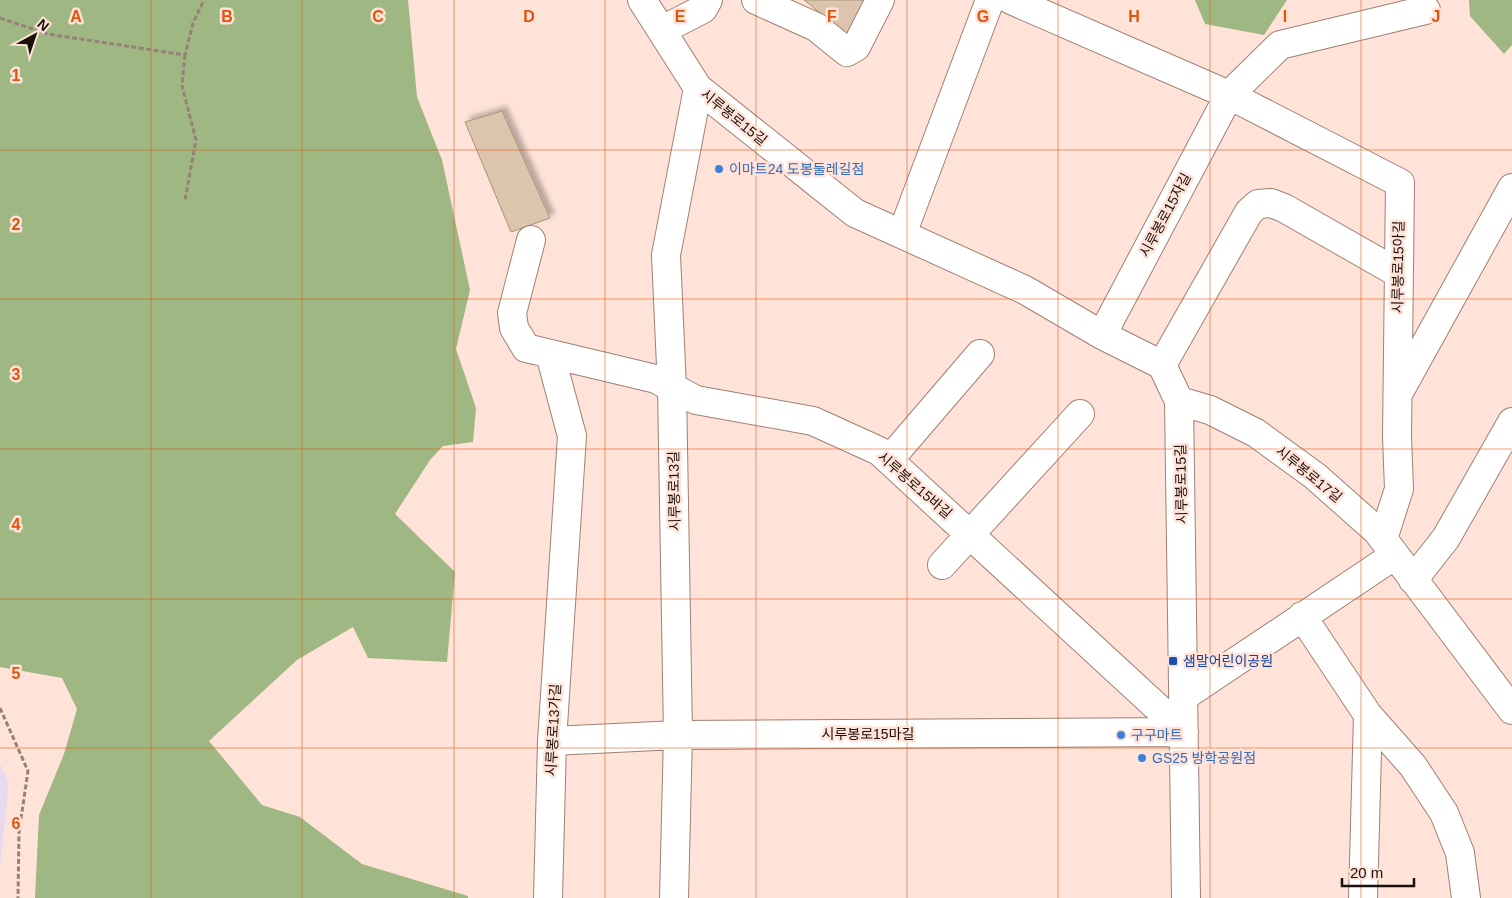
<svg xmlns="http://www.w3.org/2000/svg" width="1512" height="898" viewBox="0 0 1512 898" font-family="Arial,'Noto Sans KR',sans-serif">
  <style>
    .education { fill: #e7daee }
    .forest { fill: #9fb782 }
    .building { fill: #dcc5ac; stroke: #a8927a; filter: url(#shadow) }
    .lines { fill: none; stroke-linecap: round; stroke-linejoin: round }
    .minor-casing { stroke: #9f8074; stroke-width: 30 }
    .path { stroke: #968179; stroke-width: 3; stroke-dasharray: 5 2.5; stroke-linecap: butt }
    .minor { stroke: #fff; stroke-width: 28 }
    .grid { fill: none; stroke: #de550c; stroke-width: 1; stroke-opacity: 0.55 }
    .shop-dot { fill: #3f7fe0; stroke: #ffe3d8; stroke-width: 2 }
    .transit-dot { fill: #1a4fb4; stroke: #ffe3d8; stroke-width: 2 }
    .labels { text-anchor: middle; stroke-width: 5; stroke-linejoin: round; paint-order: stroke }
    .street-label { font-size: 14px; fill: #1c100c; stroke: #ffe3d8 }
    .shop-label { font-size: 14px; fill: #366cbe; stroke: #ffe3d8; text-anchor: start }
    .transit-label { font-size: 14px; fill: #164399; stroke: #ffe3d8; text-anchor: start }
    .grid-label { font-size: 16px; text-anchor: middle; font-weight: bold; fill: #de550c; stroke: #ffe3d8; stroke-width: 5; stroke-linejoin: round; paint-order: stroke }
  </style>
  <defs>
    <filter id="shadow"><feDropShadow dx="4.5" dy="-4.5" stdDeviation="2.5" flood-color="#0004"/></filter>
  </defs>
  <rect width="100%" height="100%" fill="#ffe3d8"/>
  <path class="education" d="M0 764 9 782 0 868Z"/>
  <path class="forest" d="M0 0H408L417 97 442 160 470 290 456 349 476 408 473 442 443 446 430 460 395 514 455 572 447 662 368 658 353 627 297 660 209 741 262 805 300 817 362 864 468 896V898H35L39 815 64 754 77 709 62 678 0 667Z
    M1195 0H1287L1264 35 1205 24Z
    M1469 0H1512V45L1504 54 1470 16Z"/>
  <path class="building" d="M804 0H864L868 3 861 16 846 34Z
    M502 111 550 218 511 232 465 122Z"/>
  <g class="lines">
    <g class="minor-casing">
      <path id="minor" d="M642 0 698 88 855 213 1025 290 1102 335 1162 365 1179 401 1186 898
        M756 0 816 27 847 52 856 47 880 0
        M1011 0 1229 95 1400 183 1397 437 1399 489 1383 539
        M662 30 703 9 708 0
        M902 234 990 0
        M531 240 512 313 514 328 526 348 656 379 696 400 813 421 879 451 1184 732
        M1102 335 1229 95 1280 45 1426 10
        M1162 365 1249 212 1258 204 1271 203 1284 208 1398 273
        M1398 394 1512 188
        M1179 401 1210 410 1256 433 1315 476 1377 531 1512 710
        M889 460 980 354
        M942 565 1080 414
        M1413 580 1446 538 1512 422
        M1302 616 1368 715 1413 766 1444 813 1460 853 1466 898
        M1183 697 1395 555
        M552 741 678 735 1184 732
        M548 898 552 741 572 436 550 354
        M674 898 678 735 672 388 666 255 698 88
        M1363 898 1368 715"/>
    </g>
    <path class="path" d="M0 18 48 34 185 55 193 23 204 0
      M185 55 182 86 196 140 185 200
      M0 708 28 771 19 832 18 898"/>
    <use href="#minor" class="minor"/>
  </g>
  <path class="grid" d="M151 0V898M302 0V898M454 0V898M605 0V898M756 0V898M907 0V898M1058 0V898M1210 0V898M1361 0V898M0 150H1512M0 299H1512M0 449H1512M0 599H1512M0 748H1512"/>
  <g class="shop-dot">
    <circle cx="719" cy="169" r="5"/>
    <circle cx="1121" cy="735" r="5"/>
    <circle cx="1142" cy="758" r="5"/>
  </g>
  <rect class="transit-dot" x="1168" y="656" width="10" height="10" rx="2.5"/>
  <g class="labels">
    <g class="street-label">
      <text transform="translate(734 117) rotate(39)" y="5">시루봉로15길</text>
      <text transform="translate(1165 215) rotate(-62)" y="5">시루봉로15자길</text>
      <text transform="translate(1398 267) rotate(-89)" y="5">시루봉로15아길</text>
      <text transform="translate(1309 474) rotate(39)" y="5">시루봉로17길</text>
      <text transform="translate(1181 484) rotate(-91)" y="5">시루봉로15길</text>
      <text transform="translate(915 485) rotate(41)" y="5">시루봉로15바길</text>
      <text transform="translate(674 491) rotate(-91)" y="5">시루봉로13길</text>
      <text transform="translate(553 730) rotate(-87)" y="5">시루봉로13가길</text>
      <text x="868" y="739">시루봉로15마길</text>
    </g>
    <g class="shop-label">
      <text x="729" y="174">이마트24 도봉둘레길점</text>
      <text x="1131" y="740">구구마트</text>
      <text x="1152" y="763">GS25 방학공원점</text>
    </g>
    <g class="transit-label">
      <text x="1183" y="666">샘말어린이공원</text>
    </g>
  </g>
  <g class="grid-label">
    <text x="76" y="22">A</text>
    <text x="227" y="22">B</text>
    <text x="378" y="22">C</text>
    <text x="529" y="22">D</text>
    <text x="680" y="22">E</text>
    <text x="832" y="22">F</text>
    <text x="983" y="22">G</text>
    <text x="1134" y="22">H</text>
    <text x="1285" y="22">I</text>
    <text x="1436" y="22">J</text>
    <text x="16" y="81">1</text>
    <text x="16" y="230">2</text>
    <text x="16" y="380">3</text>
    <text x="16" y="530">4</text>
    <text x="16" y="679">5</text>
    <text x="16" y="829">6</text>
  </g>
  <g transform="translate(35 35) rotate(40)" stroke="#ffe3d8" stroke-width="4" paint-order="stroke">
  <path d="M0-4L9 19L0 12L-9 19Z" fill="#1c100c"/>
  <text y="-8" font-size="14" font-weight="bold" text-anchor="middle" fill="#1c100c">N</text>
  </g>
  <path d="M1342 878v8h72v-8" fill="none" stroke="#1c100c" stroke-width="2.5"/>
  <text x="1350" y="878" font-size="15" fill="#1c100c" stroke="#ffe3d8" stroke-width="4" paint-order="stroke">20 m</text>
</svg>
